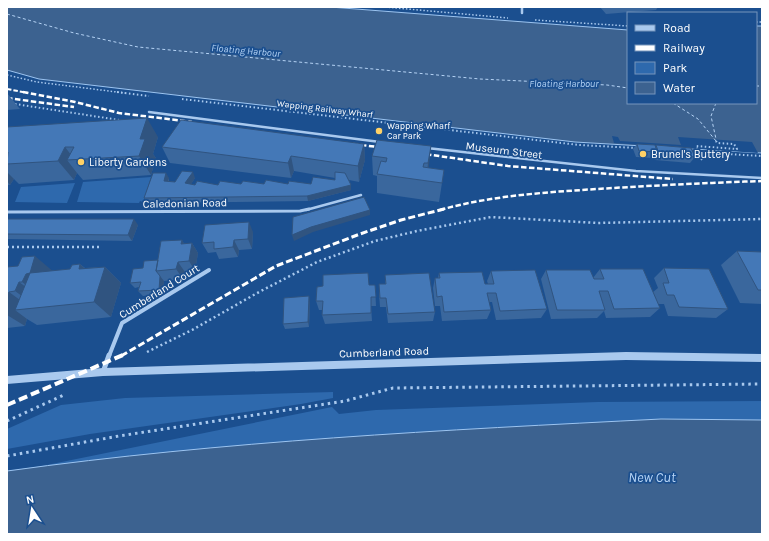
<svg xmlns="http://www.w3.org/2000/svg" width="769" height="541" viewBox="0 0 769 541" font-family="Karla,sans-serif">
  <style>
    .green { fill: #2e69ad }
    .water { fill: #3c6290; stroke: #9cc4f0 }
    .pier { fill: #1b4f8f }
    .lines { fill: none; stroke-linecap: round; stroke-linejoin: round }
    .ferry { stroke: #b5d3f5; stroke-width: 1; stroke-dasharray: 3 2.5; stroke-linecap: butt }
    .path-far3 { stroke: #a9c9ee; stroke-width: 1.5; stroke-dasharray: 1.5 2; stroke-linecap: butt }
    .path-far2 { stroke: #a9c9ee; stroke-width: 2; stroke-dasharray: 1.5 2.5; stroke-linecap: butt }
    .path-far1 { stroke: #a9c9ee; stroke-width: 2.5; stroke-dasharray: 2 3; stroke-linecap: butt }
    .path { stroke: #a9c9ee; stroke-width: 3; stroke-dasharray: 2.5 4; stroke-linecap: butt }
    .service-far1 { stroke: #a9c9ee; stroke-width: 2.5 }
    .service { stroke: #a9c9ee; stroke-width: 3 }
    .minor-far2 { stroke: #a9c9ee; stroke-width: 2.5 }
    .minor-far1 { stroke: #a9c9ee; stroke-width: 4 }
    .minor { stroke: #a9c9ee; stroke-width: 5 }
    .tertiary { fill: #a9c9ee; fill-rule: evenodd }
    .rail-far3 { stroke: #fff; stroke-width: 2; stroke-dasharray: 4.5 2; stroke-linecap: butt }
    .rail-far2 { stroke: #fff; stroke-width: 2.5; stroke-dasharray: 5.5 2.5; stroke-linecap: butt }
    .rail-far1 { stroke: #fff; stroke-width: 3; stroke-dasharray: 7 3; stroke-linecap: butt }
    .rail { stroke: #fff; stroke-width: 4; stroke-dasharray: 9 4; stroke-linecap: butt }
    .wall { fill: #3a679d }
    .shaded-wall { fill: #305480 }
    .building { fill: #4478b7; stroke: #305480 }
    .poi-dot { fill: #ffd166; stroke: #1b4f8f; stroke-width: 1.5 }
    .labels { text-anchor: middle; stroke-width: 3.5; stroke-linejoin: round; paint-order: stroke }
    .far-street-label { font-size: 9px; fill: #fff; stroke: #1b4f8f }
    .far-poi-label { font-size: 9px; fill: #fff; stroke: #1b4f8f; text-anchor: start }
    .far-water-label { font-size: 10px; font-style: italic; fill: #b5d3f5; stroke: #1b4f8f }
    .street-label { font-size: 11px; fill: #fff; stroke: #1b4f8f }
    .poi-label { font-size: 11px; fill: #fff; stroke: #1b4f8f; text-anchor: start }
    .near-water-label { font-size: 14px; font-style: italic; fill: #b5d3f5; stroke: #1b4f8f }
  </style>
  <rect width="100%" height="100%" fill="#1b4f8f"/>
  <path class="green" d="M151 177 143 202 140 201 139 203 77 202 83 182Z
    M75 183 67 203 15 202 21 187Z
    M333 392V398L301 404 90 434 7 449V429L61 405 125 398Z
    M762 401V460L7 471 42 466 332 407 339 414 376 410 598 402Z"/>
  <path class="water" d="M7 7H330L628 30V103H756V26H762V153L575 142 39 79 7 70Z
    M661 419 762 420V534H7V471C224 441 443 430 661 419Z"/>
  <path class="pier" d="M612 136 618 137 620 141 681 145 678 137 752 142 758 153 614 143Z"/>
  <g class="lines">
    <path class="ferry" d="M7 14 74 33 138 47 480 79 607 85 628 88
      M756 86H762
      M673 103 698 119 716 141
      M716 103 711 116 716 139"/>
    <path class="path-far3" d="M385 7 508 18
      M535 20 628 26
      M756 22H762
      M7 75 37 82 125 93"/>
    <path class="path-far2" d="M117 92 149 96
      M182 99 579 145 636 148
      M15 104 119 120
      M691 152 762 156
      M702 160 696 146 737 149 734 144 717 143 716 141"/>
    <path class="path-far1" d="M7 247H99
      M147 352 192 330 259 292 317 262 375 241 417 231 491 217 598 223 762 219"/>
    <path class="path" d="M7 421 66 394
      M7 456 119 436 345 401 393 388 762 384"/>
    <path class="service-far1" d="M149 112 380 142
      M427 148 636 171 762 178
      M306 210 361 195"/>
    <path class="service" d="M7 212 300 211 309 209"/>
    <path class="minor-far2" d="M522 7V13"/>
    <path class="minor-far1" d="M109 356 122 323 209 270"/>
    <path class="minor" d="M103 372 109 355"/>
    <path class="tertiary" d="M626 352 762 354V362L626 360 103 376 7 384V376L103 368Z"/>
    <path class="rail-far3" d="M7 89 28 93"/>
    <path class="rail-far2" d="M23 92 75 102 119 113 192 122
      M7 98 74 107
      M353 144 386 148
      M418 153 508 166 673 179
      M440 210C486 197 535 193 582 190 642 186 702 183 762 181"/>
    <path class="rail-far1" d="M121 356 276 266 360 234 401 220 444 209"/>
    <path class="rail" d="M7 405 123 355"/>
  </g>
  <path class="wall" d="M600 7H658L656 10 606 14Z
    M7 93 20 109 7 110Z
    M7 127 158 137 153 154 156 158 151 175 83 180 77 173 74 180 19 184 14 179 10 185H7Z
    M364 144 365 160 359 182 349 180 351 185V190L308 201 148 203 144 198 169 178V181L175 182 195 178 191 184 195 185 311 184 335 180V178L294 171 291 178 170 163 162 147Z
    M637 144 655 147 656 145 695 157 690 163 655 160 654 156 653 158 636 157 633 149Z
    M431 146 428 168 444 170 439 202 377 193V176L373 175 372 156Z
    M7 219 138 225 132 241 7 239Z
    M253 232 252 249 239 250 238 257 219 259 216 252 208 253 202 243Z
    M182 240 184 244 192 243 198 253 195 271 185 272 183 279 164 281 163 294 143 296 138 291 139 287 135 288 130 283 143 268 158 260Z
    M737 251 762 252V304L740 303 721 265Z
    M80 264 85 268 105 267 121 283 111 317 37 325 27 319 25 326 7 328V267L53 271 70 269Z
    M664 268 728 309 716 318 668 316 664 304H658L660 308 650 317 606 318 604 311 597 318 551 319 541 279 546 270 593 278 600 269 653 292 658 288 654 278Z
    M491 271 547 309 541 318 496 320 492 302H489L491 310 487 319 442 321 440 306H435L433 288 435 278H438L439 273 485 284H488L487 281Z
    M385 275 435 312 433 321 388 323 386 307H380L379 294V284H385Z
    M369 285H375L376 306H371L372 321 325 324 322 315 323 310H319L316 301Z
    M310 301 309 327 285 329 283 324Z"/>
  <path class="shaded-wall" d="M147 118 158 137 153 154 156 158 151 175 139 156 140 139Z
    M364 144 365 160 359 182 358 166Z
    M431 146 429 166 426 182 428 163Z
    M65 147 75 160H67L77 173 74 180 58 161Z
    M291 156 294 171 291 178 288 163Z
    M7 172 14 179 10 185 7 181Z
    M193 172 195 178 188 189 185 183Z
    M166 173 169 178 167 186 164 181Z
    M351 185V190L308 201 307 196Z
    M370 210V215L313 232 294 241 292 235 311 227Z
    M134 219 138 225 132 241 128 235Z
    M249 222 253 232 252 249 248 239Z
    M182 240 188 250 181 244Z
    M234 240 239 250 238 257 233 247Z
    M192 243 198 253 195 271 189 261Z
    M35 256 55 273 44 298 22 282Z
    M178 262 185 272 183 279 176 269Z
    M80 264 98 281 79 269Z
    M105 267 121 283 111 317 94 302Z
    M160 276 164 281 163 294 159 290Z
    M7 280 9 292 31 308 15 310 27 319 25 326 7 315Z
    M19 282 41 298 37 307 15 291Z
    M309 296 310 301 309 327 308 322Z"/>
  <path class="building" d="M147 118 140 139H145L139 156 67 160 74 147H65L58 161 7 164 8 152H7V127Z
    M181 120 364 144 358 166 291 156 288 163 162 147Z
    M377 140 431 146 428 163H424L423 167 444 170 442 183 377 174 381 161 386 162 387 158 372 156Z
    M637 144 655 145 657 152 639 151Z
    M656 145 691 148 695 157 659 154Z
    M182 171 193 172 185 183 195 185 197 181 218 185 220 181 241 184 243 181 264 184 266 180 288 184 289 181 311 184 313 177 335 180V172L345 173 351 185 307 196 144 198 153 173H166L164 181 175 182Z
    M364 197 370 210 311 227 292 235 293 217Z
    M7 219H134L128 235 7 234Z
    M249 222 248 239 234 240 233 247 214 249V242L202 243 205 225Z
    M182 240 181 244 192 243 189 261 178 262 176 269 156 271 161 241Z
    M737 251 762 252V290H758Z
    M35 256 30 273 70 269 72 265 80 264 79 269 105 267 94 302 15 310 30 273 26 274 22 282H19L15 291 9 292 7 296V267L18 266 22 257Z
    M158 260 156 271 160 276 159 290 138 291 141 282 130 283 133 269 143 268 144 261Z
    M664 268 709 269 728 309 679 307 674 295H667L663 283H669Z
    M600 269H643L660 308 614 309 608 291H599L605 310H557L546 270H590L594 279H604Z
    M535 270 547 309 500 311 496 293H487L491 310 444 312 442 296 437 297 435 278H440L439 273 482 272 485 284H494L491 271Z
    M368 273 369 285H375L376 297H371V313L322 315 323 301H316L317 287 323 286V275Z
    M429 273 435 312 388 314 386 298H380L379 284H386L385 275Z
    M309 296 308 322 283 324 284 298Z"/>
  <g class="poi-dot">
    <circle cx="379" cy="131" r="4"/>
    <circle cx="643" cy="154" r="4"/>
    <circle cx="81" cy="162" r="4"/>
  </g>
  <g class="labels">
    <g class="far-street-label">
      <text transform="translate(325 109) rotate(7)" y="3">Wapping Railway Wharf</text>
    </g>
    <g class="far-poi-label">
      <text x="387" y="129">Wapping Wharf<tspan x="387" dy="10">Car Park</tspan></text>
    </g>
    <g class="far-water-label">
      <text transform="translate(246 50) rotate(5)" y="4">Floating Harbour</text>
      <text x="564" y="87">Floating Harbour</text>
    </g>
    <g class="street-label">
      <text transform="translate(504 150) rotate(7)" y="4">Museum Street</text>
      <text transform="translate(185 203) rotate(-1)" y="4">Caledonian Road</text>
      <text transform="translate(159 291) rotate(-32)" y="4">Cumberland Court</text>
      <text transform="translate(384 352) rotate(-2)" y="4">Cumberland Road</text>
    </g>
    <g class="poi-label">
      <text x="651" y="158">Brunel's Buttery</text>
      <text x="89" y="166">Liberty Gardens</text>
    </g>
    <g class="near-water-label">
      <text x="652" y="482">New Cut</text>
    </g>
  </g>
  <rect width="769" height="541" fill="none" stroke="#ffffff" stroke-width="16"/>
  <rect x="627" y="12" width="130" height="92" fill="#1b4f8f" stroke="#7695bc"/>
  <rect x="635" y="25" width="20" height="6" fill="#a9c9ee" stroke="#7695bc"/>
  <text x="663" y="32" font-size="12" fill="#ffffff">Road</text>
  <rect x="635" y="45" width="20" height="6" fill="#ffffff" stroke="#7695bc"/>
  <text x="663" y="52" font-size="12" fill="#ffffff">Railway</text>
  <rect x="635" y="62" width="20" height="12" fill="#2e69ad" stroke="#7695bc"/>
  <text x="663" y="72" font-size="12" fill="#ffffff">Park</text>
  <rect x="635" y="82" width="20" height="12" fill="#3c6290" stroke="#7695bc"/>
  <text x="663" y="92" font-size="12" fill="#ffffff">Water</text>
  <g transform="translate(32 509) rotate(348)" stroke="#1b4f8f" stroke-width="3" paint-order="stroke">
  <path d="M0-3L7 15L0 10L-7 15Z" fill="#ffffff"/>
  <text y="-6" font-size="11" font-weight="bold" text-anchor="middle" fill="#ffffff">N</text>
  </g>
</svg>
